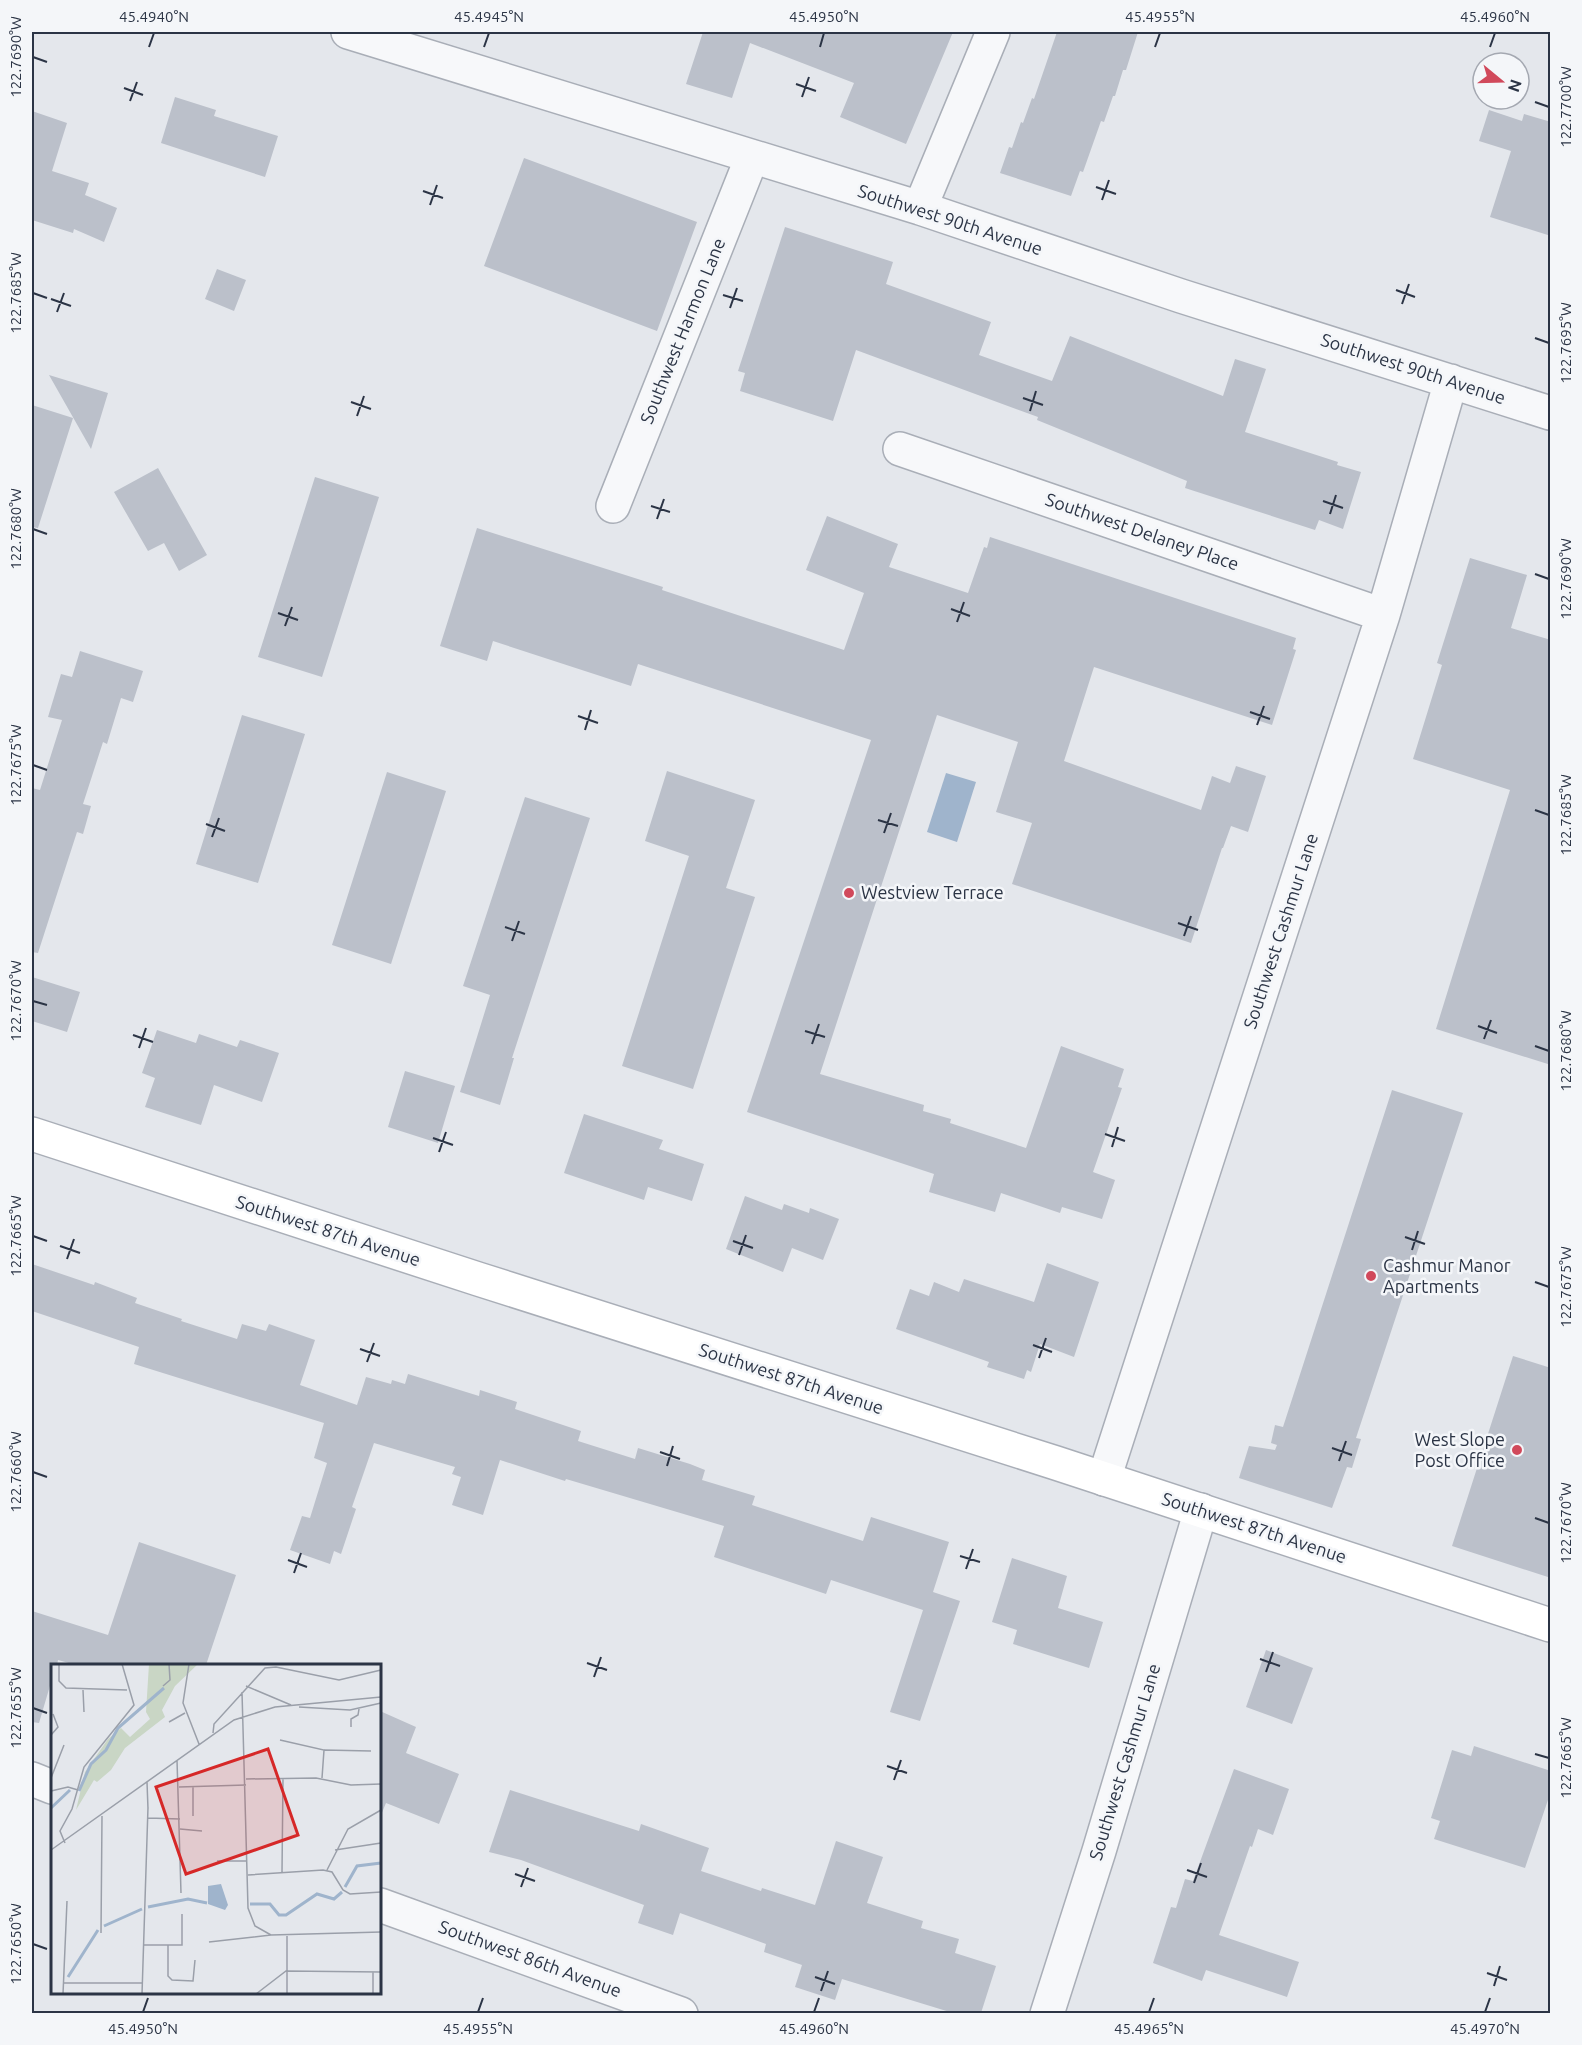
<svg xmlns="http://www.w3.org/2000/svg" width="1582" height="2045" viewBox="0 0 1582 2045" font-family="Ubuntu,sans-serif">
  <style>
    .water { fill: #9fb4cc }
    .building { fill: #bbc0ca }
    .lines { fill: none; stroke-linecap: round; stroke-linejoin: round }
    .street-casing { stroke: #a9aeb7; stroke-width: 36 }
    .secondary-casing { stroke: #a9aeb7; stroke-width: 36 }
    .street { stroke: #f7f8fa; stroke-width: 33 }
    .secondary { stroke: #fff; stroke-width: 33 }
    .ticks { fill: none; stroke: #2b3445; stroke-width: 2 }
    .poi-dot { fill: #d1495b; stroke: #f4f6f9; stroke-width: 2 }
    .labels { text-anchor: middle; stroke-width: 5; stroke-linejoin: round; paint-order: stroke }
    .street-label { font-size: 18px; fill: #2b3445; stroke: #f4f6f9 }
    .poi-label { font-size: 18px; fill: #2b3445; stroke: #f4f6f9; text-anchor: start }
    .inset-river { fill: none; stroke: #9fb4cc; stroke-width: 3 }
    .inset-road { fill: none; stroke: #9a9fa9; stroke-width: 1.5 }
    .view { fill: #d62828; fill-opacity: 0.15; stroke: #d62828; stroke-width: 3 }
    .inset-edge { fill: none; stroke: #2b3445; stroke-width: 3 }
    .neatline { fill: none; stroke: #2b3445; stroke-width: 2 }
    .ticks-label { font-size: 15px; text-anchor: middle; fill: #2b3445 }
  </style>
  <rect width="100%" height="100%" fill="#e4e7ec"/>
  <path class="water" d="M946 773 976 782 957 842 927 832Z"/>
  <path class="building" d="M703 32H953L906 144 840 117 854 83 750 43 732 98 686 84Z
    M1057 32H1138L1126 70H1123L1115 96H1113L1104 122 1101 121 1083 172 1080 171 1071 196 1000 173 1009 147 1012 148 1021 122 1023 123 1032 98 1034 99Z
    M175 97 216 110 214 116 278 136 265 177 161 143Z
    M1489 110 1522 121 1524 114 1551 122V236L1490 217 1511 151 1479 141Z
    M32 111 67 123 52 171 89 183 85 195 117 208 104 242 74 229 73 233 32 220Z
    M524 158 697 222 657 331 484 266Z
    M785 227 893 262 886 284 991 322 979 355 1052 381 1070 336 1223 396 1235 359 1266 369 1245 432 1338 462 1337 465 1361 472 1343 529 1319 520 1315 530 1185 488 1187 481 1037 420 1038 417 856 350 833 421 740 391 745 373 738 371Z
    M217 269 246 280 234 311 205 299Z
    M49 375 108 393 91 449Z
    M32 405 73 418 38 528 32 527Z
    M158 468 207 555 179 571 164 543 148 551 114 492Z
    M315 477 379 497 322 677 258 657Z
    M827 516 898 544 889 567 968 593 984 547 987 548 990 537 1296 638 1293 649 1296 650 1272 725 1094 667 1064 761 1201 810 1212 776 1230 783 1236 766 1266 776 1248 832 1231 826 1223 848H1222L1191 943 1012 884 1032 823 996 812 1018 742 937 715 820 1074 924 1105 923 1111 951 1119 950 1123 1026 1148 1061 1046 1124 1069 1118 1087 1122 1088 1093 1172 1115 1180 1102 1219 1062 1207 1060 1213 1001 1193 995 1212 929 1192 934 1174 747 1112 871 740 638 664 631 686 493 641 487 661 440 646 477 528 663 587 662 590 844 650 864 593 806 570Z
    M1470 558 1527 575 1511 628 1551 640V1065L1436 1029 1510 790 1413 759 1442 665 1437 663Z
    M80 651 143 671 133 702 121 698 107 744 103 742 83 804 91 806 83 834 77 832 38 953 32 952V788L40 790 62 720 48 717 61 674 72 677Z
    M242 715 305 734 258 883 196 864Z
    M667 771 755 800 726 888 755 897 693 1089 622 1066 689 856 645 841Z
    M387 772 446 791 391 964 332 945Z
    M525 797 590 818 512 1058H514L500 1105 460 1092 490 995 463 986Z
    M32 977 80 992 67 1032 32 1021Z
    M157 1030 196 1043 199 1034 237 1047 240 1040 279 1053 262 1102 214 1085 201 1125 145 1107 155 1078 142 1073Z
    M405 1071 455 1086 438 1143 388 1127Z
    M1392 1090 1463 1113 1356 1438 1361 1439 1352 1468 1347 1467 1332 1508 1239 1478 1249 1446 1275 1450 1277 1445 1271 1443 1275 1425 1283 1427Z
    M584 1114 663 1140 659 1149 704 1164 692 1201 648 1187 644 1200 564 1173Z
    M745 1196 782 1210 784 1204 809 1213 810 1208 839 1219 823 1260 792 1248 783 1272 726 1249Z
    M1047 1263 1099 1282 1074 1357 1040 1344 1031 1372 1027 1370 1024 1379 987 1367 989 1362 896 1329 910 1289 929 1296 934 1282 959 1292 964 1279 1034 1302Z
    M32 1264 94 1285 95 1282 137 1298 135 1303 182 1319 181 1321 237 1339 242 1324 266 1331 269 1324 315 1340 300 1385 357 1405 366 1377 391 1384 392 1380 405 1384 408 1374 479 1396 480 1390 517 1402 515 1409 581 1431 578 1441 635 1459 638 1448 690 1464 705 1470 702 1480 755 1496 752 1505 863 1541 871 1517 949 1542 933 1592 960 1601 920 1721 890 1712 923 1610 831 1580 826 1594 714 1557 724 1526 566 1479 565 1481 500 1460 483 1515 452 1505 461 1477 452 1474 455 1467 374 1443 352 1507 356 1509 341 1554 334 1551 330 1564 290 1550 302 1516 310 1518 327 1463 314 1458 324 1423 134 1364 139 1347 32 1311Z
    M1513 1356 1551 1368V1578L1452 1546Z
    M139 1542 236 1575 206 1665H76L58 1660 57 1665H52V1679L39 1723 32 1722V1611L108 1635Z
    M1012 1558 1067 1576 1058 1608 1103 1622 1089 1668 1013 1644 1017 1630 992 1622Z
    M1266 1650 1313 1668 1292 1724 1246 1707Z
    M380 1711 416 1727 406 1753 459 1774 439 1824 386 1803 381 1815H380Z
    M1474 1746 1551 1771V1791L1525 1868 1434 1839 1440 1821 1431 1818 1452 1750 1471 1756Z
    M1234 1769 1289 1789 1273 1835 1258 1829 1252 1847 1250 1846 1219 1935 1299 1962 1287 1997 1206 1970 1202 1981 1153 1963 1171 1907 1176 1908 1185 1879 1193 1881Z
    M510 1790 639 1831 641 1824 709 1848 701 1871 761 1891 762 1888 815 1905 836 1841 883 1857 867 1903 923 1921 921 1928 959 1939 955 1953 996 1966 981 2013H953L842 1979 835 2000 795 1987 802 1965 764 1952 766 1944 680 1913 673 1935 638 1923 644 1905 521 1860 489 1852Z"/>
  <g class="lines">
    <g class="street-casing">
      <path id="street" d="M348 32 920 208 1181 296 1550 413
        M920 208 993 32
        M900 449 1383 615
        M613 506 752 157
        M1104 1479 1383 615 1451 381
        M32 1779 52 1787
        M380 1905 681 2014
        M1047 2014 1099 1851 1201 1510"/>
    </g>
    <g class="secondary-casing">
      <path id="secondary" d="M32 1134 478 1279 1056 1463 1550 1625"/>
    </g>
    <use href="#street" class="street"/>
    <use href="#secondary" class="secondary"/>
  </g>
  <path class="ticks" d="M149 47 154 33M484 47 489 33M820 47 824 33M1155 47 1160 33M1490 47 1495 33M33 57 47 62M796 84 816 91M124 88 143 95M802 97 809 77M130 101 137 82M1535 102 1549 107M1096 187 1116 194M423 191 443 198M1102 200 1109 180M430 205 437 185M1396 290 1415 297M33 293 47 298M723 295 743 301M51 299 71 306M1402 304 1409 284M730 308 737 288M57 312 64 293M1535 338 1549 343M1023 398 1043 405M351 402 371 409M1030 411 1036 391M357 416 364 396M1323 501 1343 508M651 506 670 512M1330 514 1336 495M657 519 664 499M33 529 47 534M1535 574 1549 579M951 609 970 616M278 613 298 620M957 622 964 602M285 626 292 607M1250 712 1270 719M578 716 598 723M1257 725 1264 706M585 730 591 710M33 765 47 770M1535 810 1549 815M878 820 898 826M206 824 225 831M884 833 891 813M212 837 219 818M1178 923 1198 930M505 927 525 934M1184 936 1191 916M512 941 519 921M33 1001 47 1005M1478 1026 1497 1033M805 1031 825 1037M133 1035 153 1042M1484 1039 1491 1020M812 1044 819 1024M1535 1046 1549 1051M139 1048 146 1028M1105 1134 1125 1141M433 1138 453 1145M1112 1147 1118 1127M439 1152 446 1132M33 1236 47 1241M1405 1237 1425 1244M733 1241 753 1248M60 1246 80 1253M1412 1250 1418 1231M739 1255 746 1235M67 1259 74 1239M1535 1282 1549 1287M1033 1345 1052 1352M360 1349 380 1356M1039 1358 1046 1338M367 1362 374 1343M1332 1448 1352 1455M660 1452 680 1459M1339 1461 1346 1441M667 1466 673 1446M33 1472 47 1477M1535 1518 1549 1523M960 1556 980 1562M288 1560 307 1567M966 1569 973 1549M294 1573 301 1553M1260 1659 1280 1666M587 1663 607 1670M1266 1672 1273 1652M594 1677 601 1657M33 1708 47 1713M1535 1754 1549 1758M887 1766 907 1773M894 1780 901 1760M1187 1870 1207 1877M515 1874 535 1881M1194 1883 1201 1863M521 1887 528 1868M33 1944 47 1949M1487 1973 1507 1980M815 1977 835 1984M1494 1986 1500 1966M821 1991 828 1971M143 2012 148 1998M478 2012 483 1998M814 2012 819 1998M1149 2012 1154 1998M1485 2012 1490 1998"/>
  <g class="poi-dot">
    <circle cx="849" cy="893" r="6"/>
    <circle cx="1371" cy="1276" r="6"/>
    <circle cx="1517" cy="1450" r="6"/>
  </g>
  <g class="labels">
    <g class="street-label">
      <text transform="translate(950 220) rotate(18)" y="6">Southwest 90th Avenue</text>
      <text transform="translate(683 331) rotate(-68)" y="6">Southwest Harmon Lane</text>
      <text transform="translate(1413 369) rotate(18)" y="6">Southwest 90th Avenue</text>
      <text transform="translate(1142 532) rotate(19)" y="6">Southwest Delaney Place</text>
      <text transform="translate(1281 931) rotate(-72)" y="6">Southwest Cashmur Lane</text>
      <text transform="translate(328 1231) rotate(18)" y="6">Southwest 87th Avenue</text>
      <text transform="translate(791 1379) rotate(18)" y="6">Southwest 87th Avenue</text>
      <text transform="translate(1254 1528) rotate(18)" y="6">Southwest 87th Avenue</text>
      <text transform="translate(1125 1762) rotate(-73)" y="6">Southwest Cashmur Lane</text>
      <text transform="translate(530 1959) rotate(20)" y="6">Southwest 86th Avenue</text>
    </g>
    <g class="poi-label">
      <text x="861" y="899">Westview Terrace</text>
      <text x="1383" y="1272">Cashmur Manor<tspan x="1383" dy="21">Apartments</tspan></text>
      <text x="1505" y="1446" text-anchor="end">West Slope<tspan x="1505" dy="21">Post Office</tspan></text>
    </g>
  </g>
  <g transform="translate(51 1664)">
    <rect width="330" height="330" fill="#e4e7ec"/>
    <path d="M98 0H147L124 22 111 46 114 53 74 84 60 106 46 118 43 116 25 146 34 108 57 75 70 64 79 73 99 55 95 48Z" fill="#c9d6c5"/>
    <path d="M170 220 177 241 174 246 157 240V222Z" fill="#9fb4cc"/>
    <path class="inset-river" d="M28 127 40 100 55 86 67 64 113 24M0 144 19 126M294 223 306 202 330 199M199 240H219L228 251H235L266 230 283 235 291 228M97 243 137 235 156 239M53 262 91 245M17 313 47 266"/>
    <path class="inset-road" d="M8 0V17L15 24 76 26M138 0 132 39 148 80M112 22 119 16 118 0M195 22 240 41M32 26 33 48M191 28 197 244 204 262 220 271M248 43 299 46 330 39M118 58 134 49M300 63V55L307 51 308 45M162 69 163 60 214 4 225 3 288 16 330 6M0 71 7 63 2 50M229 76 273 86 271 114M273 86 320 87M126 96 130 229M0 114 13 81M195 115 265 114 300 121 330 120M96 118 97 145M142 122V152M128 123 195 121M0 127 17 123 27 126M97 154 129 155M129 165 151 167M14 179 9 167 21 145 33 103 83 41 71 0M0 186 183 56 224 43 330 33M284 186 330 179M166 197H196M276 206 297 165 330 146M231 208 232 114M197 211 272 206 281 208 292 226 299 230 330 228M50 269 51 152M236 272V330M158 278 220 271 330 268M92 281H131V250M117 281V312L121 316 142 317 144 296M12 319H91M12 330 16 237M91 330 97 143M205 330 235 307 330 308M322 330V308"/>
    <path class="view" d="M217 85 247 171 135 210 105 123Z"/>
    <rect width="330" height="330" class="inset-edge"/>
  </g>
  <rect width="1582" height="2045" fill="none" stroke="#f4f6f9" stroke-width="66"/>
  <g transform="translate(1501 81) rotate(109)"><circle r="28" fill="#f4f6f9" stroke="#a4a8b1" stroke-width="1.5"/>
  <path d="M0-4.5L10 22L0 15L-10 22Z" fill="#d1495b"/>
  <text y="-9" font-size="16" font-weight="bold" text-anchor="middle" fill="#2b3445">N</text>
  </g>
  <rect x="33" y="33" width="1516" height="1979" class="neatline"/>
  <g class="ticks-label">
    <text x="154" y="22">45.4940°N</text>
    <text x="489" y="22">45.4945°N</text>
    <text x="824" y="22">45.4950°N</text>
    <text x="1160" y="22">45.4955°N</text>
    <text x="1495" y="22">45.4960°N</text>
    <text transform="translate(16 57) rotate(-90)" y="5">122.7690°W</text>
    <text transform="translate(1566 107) rotate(-90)" y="5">122.7700°W</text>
    <text transform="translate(16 293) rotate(-90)" y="5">122.7685°W</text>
    <text transform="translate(1566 343) rotate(-90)" y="5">122.7695°W</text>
    <text transform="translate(16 529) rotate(-90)" y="5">122.7680°W</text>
    <text transform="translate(1566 579) rotate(-90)" y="5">122.7690°W</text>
    <text transform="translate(16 765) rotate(-90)" y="5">122.7675°W</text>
    <text transform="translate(1566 815) rotate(-90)" y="5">122.7685°W</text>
    <text transform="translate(16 1001) rotate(-90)" y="5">122.7670°W</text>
    <text transform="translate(1566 1051) rotate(-90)" y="5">122.7680°W</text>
    <text transform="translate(16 1236) rotate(-90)" y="5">122.7665°W</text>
    <text transform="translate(1566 1287) rotate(-90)" y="5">122.7675°W</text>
    <text transform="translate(16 1472) rotate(-90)" y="5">122.7660°W</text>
    <text transform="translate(1566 1523) rotate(-90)" y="5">122.7670°W</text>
    <text transform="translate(16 1708) rotate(-90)" y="5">122.7655°W</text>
    <text transform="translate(1566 1758) rotate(-90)" y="5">122.7665°W</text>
    <text transform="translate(16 1944) rotate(-90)" y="5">122.7650°W</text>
    <text x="143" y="2034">45.4950°N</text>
    <text x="478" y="2034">45.4955°N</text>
    <text x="814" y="2034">45.4960°N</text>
    <text x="1149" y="2034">45.4965°N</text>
    <text x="1485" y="2034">45.4970°N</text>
  </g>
</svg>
